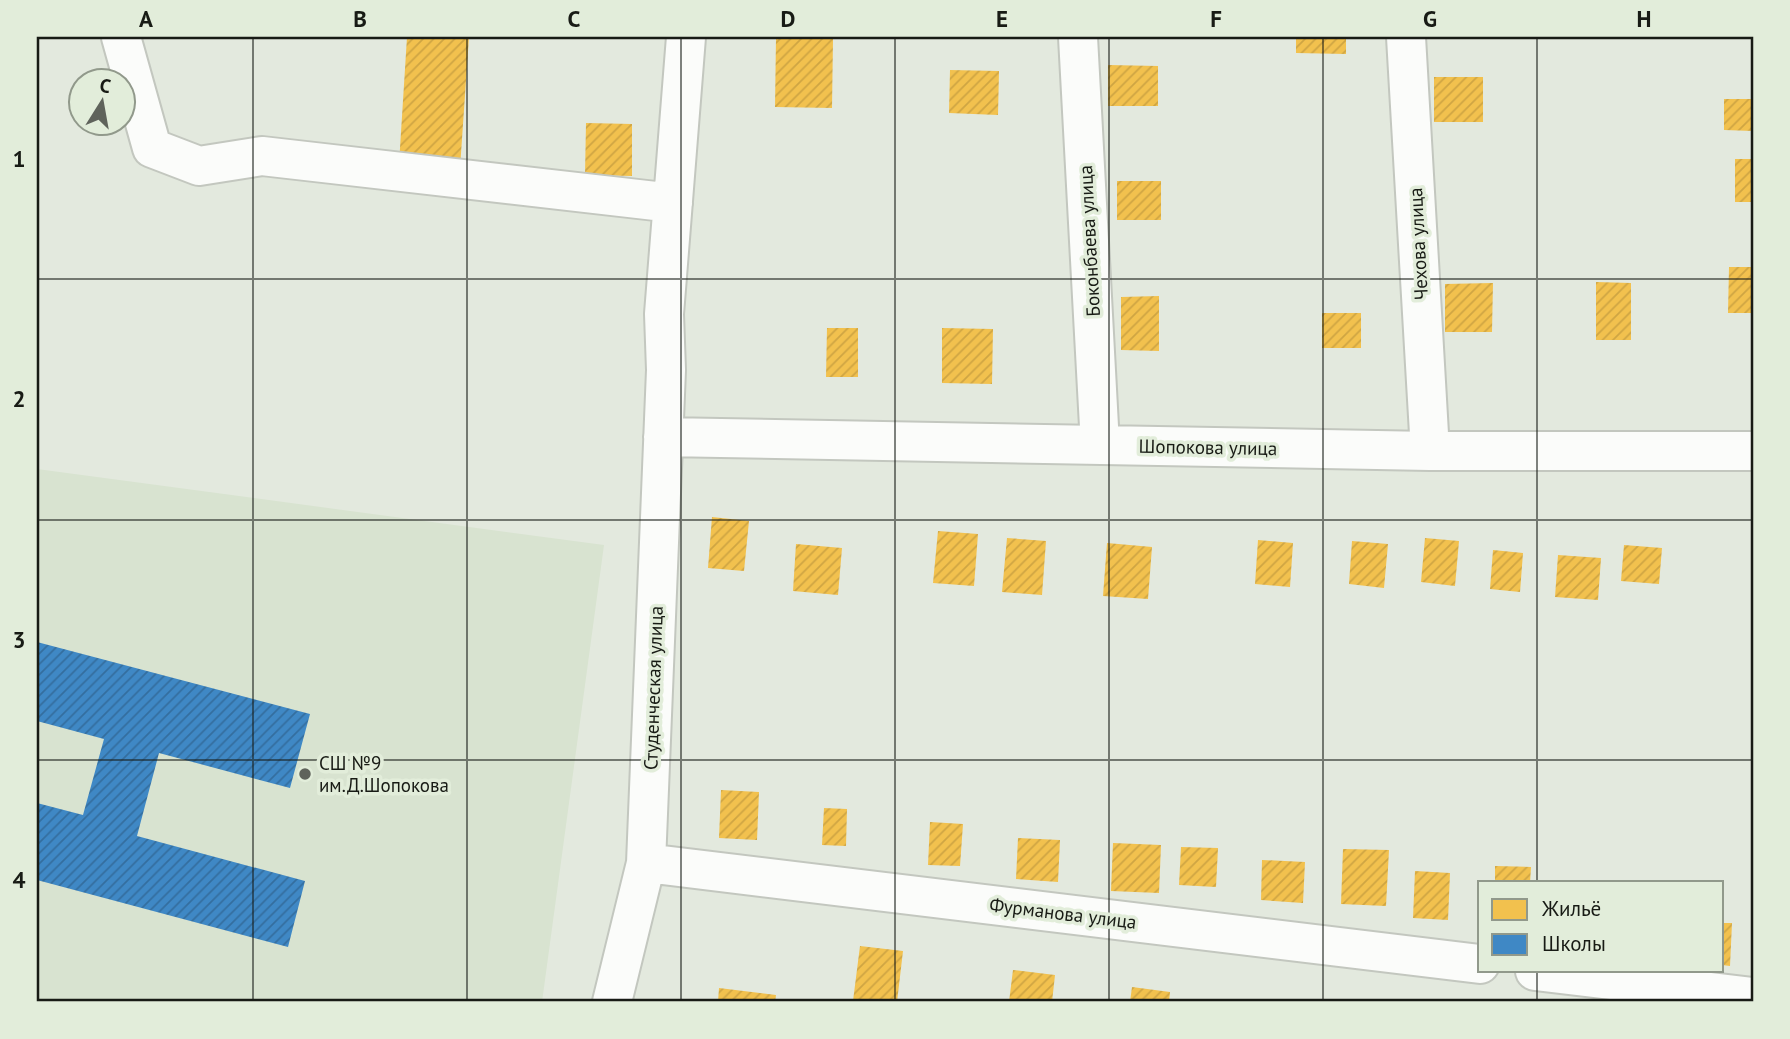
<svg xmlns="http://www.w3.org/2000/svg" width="1790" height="1039" viewBox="0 0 1790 1039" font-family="'PT Sans',sans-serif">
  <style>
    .built { fill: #d8e3d0 }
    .homes { fill: url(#homes-hatch) }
    .schools { fill: url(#schools-hatch) }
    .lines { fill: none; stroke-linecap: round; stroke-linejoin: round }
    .minor-casing { stroke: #c3c7bf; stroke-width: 42 }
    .minor { stroke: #fbfcfa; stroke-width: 38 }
    .grid { fill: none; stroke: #181b15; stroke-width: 2; stroke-opacity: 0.55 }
    .poi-dot { fill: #5f635b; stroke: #e2edda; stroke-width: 2.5 }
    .labels { text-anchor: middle; stroke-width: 7; stroke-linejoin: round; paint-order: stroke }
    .street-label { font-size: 19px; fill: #181b15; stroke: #e2edda }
    .poi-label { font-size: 19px; fill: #181b15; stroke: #e2edda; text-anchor: start }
    .neatline { fill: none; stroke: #181b15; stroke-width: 2.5 }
    .grid-label { font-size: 23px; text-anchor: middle; font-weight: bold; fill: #181b15 }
  </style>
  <defs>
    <pattern id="homes-hatch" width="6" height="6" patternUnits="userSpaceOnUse" patternTransform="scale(1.75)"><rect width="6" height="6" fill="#f2c14e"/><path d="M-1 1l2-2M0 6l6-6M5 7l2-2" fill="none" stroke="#cfa543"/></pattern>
    <pattern id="schools-hatch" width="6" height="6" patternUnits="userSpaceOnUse" patternTransform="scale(1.75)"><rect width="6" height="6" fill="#3f88c5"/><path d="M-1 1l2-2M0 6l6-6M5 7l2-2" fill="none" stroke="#346e9f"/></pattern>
  </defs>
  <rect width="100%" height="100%" fill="#e3e9de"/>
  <path class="built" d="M37 469 604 545 542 1002H37Z"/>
  <path class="homes" d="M407 37H469L460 168 399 164Z
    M1296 37H1346V54L1296 53Z
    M776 38 833 39 832 108 775 107Z
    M1108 65 1158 66V106H1108Z
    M950 70 999 71 998 115 949 113Z
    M1434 77H1483V122H1434Z
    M1724 99H1753V131L1724 130Z
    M586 123 632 124V176L585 175Z
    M1735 159H1753V202H1735Z
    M1117 181H1161V220H1117Z
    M1729 267H1753V313H1728Z
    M1596 282 1631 283V340H1596Z
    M1493 283 1492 332H1445V284Z
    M1159 296V351L1121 350V297Z
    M1322 313H1361V348H1322Z
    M827 328H858V377H826Z
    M942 328 993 329 992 384 942 383Z
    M712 517 749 521 744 571 708 568Z
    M938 531 978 534 974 586 933 583Z
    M1007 538 1046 541 1042 595 1002 592Z
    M1425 538 1459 541 1455 586 1421 582Z
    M1258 540 1293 543 1290 587 1255 584Z
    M1352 541 1388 544 1384 588 1349 584Z
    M1107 543 1152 547 1148 599 1103 596Z
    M796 544 842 548 838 595 793 591Z
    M1624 545 1662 548 1659 584 1621 581Z
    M1493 550 1523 553 1520 592 1490 589Z
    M1558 555 1601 558 1598 600 1555 597Z
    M721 790 759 792 757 840 719 838Z
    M824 808 847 809 846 846 822 845Z
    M930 822 963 824 960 866 928 865Z
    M1018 838 1060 840 1058 882 1016 879Z
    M1113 843 1161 845 1159 893 1111 891Z
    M1181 847 1218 848 1216 887 1179 885Z
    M1343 849 1389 850 1386 906 1341 904Z
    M1262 860 1305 862 1303 903 1261 900Z
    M1495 866 1531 867 1530 883H1495Z
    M1415 871 1450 873 1448 920 1413 918Z
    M1722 923H1732L1730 966 1722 965Z
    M860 946 903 951 897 1002 853 1001Z
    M1013 970 1055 975 1052 1002H1009Z
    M1132 987 1170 992 1169 1002H1130Z
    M719 988 776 995 775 1002H718Z"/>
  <path class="schools" d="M37 642 310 714 290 788 159 753 137 836 305 881 288 947 37 880V803L83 815 104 739 37 721Z"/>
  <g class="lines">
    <g class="minor-casing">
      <path id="minor" d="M121 37 152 148 199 166 262 156 673 203
        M1078 37 1100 445
        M1406 37 1430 451
        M663 437 1430 451H1753
        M646 863 1480 964
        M1535 971 1753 997
        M612 1002 646 863 666 370 664 314 686 37"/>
    </g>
    <use href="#minor" class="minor"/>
  </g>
  <path class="grid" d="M253 37V1002M467 37V1002M681 37V1002M895 37V1002M1109 37V1002M1323 37V1002M1537 37V883M37 279H1753M37 520H1753M37 760H1753M1537 971V1002"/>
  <circle class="poi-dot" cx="305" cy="774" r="7"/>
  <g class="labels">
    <g class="street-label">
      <text transform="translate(1089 241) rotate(-93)" y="7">Боконбаева улица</text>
      <text transform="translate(1418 244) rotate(-93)" y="7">Чехова улица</text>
      <text transform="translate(1208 447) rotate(1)" y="7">Шопокова улица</text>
      <text transform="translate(653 688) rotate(-88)" y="7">Студенческая улица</text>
      <text transform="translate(1063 913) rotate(7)" y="7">Фурманова улица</text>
    </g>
    <g class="poi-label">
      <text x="319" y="770">СШ №9<tspan x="319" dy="22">им.Д.Шопокова</tspan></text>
    </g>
  </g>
  <rect width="1790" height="1039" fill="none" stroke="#e2edda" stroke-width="77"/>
  <rect x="1478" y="881" width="245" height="91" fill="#e2edda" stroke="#91998b" stroke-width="2"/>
  <rect x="1492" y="899" width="35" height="21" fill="#f2c14e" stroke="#91998b" stroke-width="2"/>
  <text x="1542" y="916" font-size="21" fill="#181b15">Жильё</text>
  <rect x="1492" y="934" width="35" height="21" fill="#3f88c5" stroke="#91998b" stroke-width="2"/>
  <text x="1542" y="951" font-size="21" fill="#181b15">Школы</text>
  <g transform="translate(102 102) rotate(11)"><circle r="33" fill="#e2edda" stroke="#91998b" stroke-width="2"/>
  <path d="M0-5L12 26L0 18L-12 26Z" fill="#5f635b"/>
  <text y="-10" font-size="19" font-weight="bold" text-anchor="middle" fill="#181b15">С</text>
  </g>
  <rect x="38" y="38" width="1714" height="962" class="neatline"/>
  <g class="grid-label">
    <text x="146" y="27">A</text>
    <text x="360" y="27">B</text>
    <text x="574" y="27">C</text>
    <text x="788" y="27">D</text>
    <text x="1002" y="27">E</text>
    <text x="1216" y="27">F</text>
    <text x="1430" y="27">G</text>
    <text x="1644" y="27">H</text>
    <text x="19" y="167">1</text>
    <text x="19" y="407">2</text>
    <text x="19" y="648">3</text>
    <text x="19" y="888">4</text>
  </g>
</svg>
